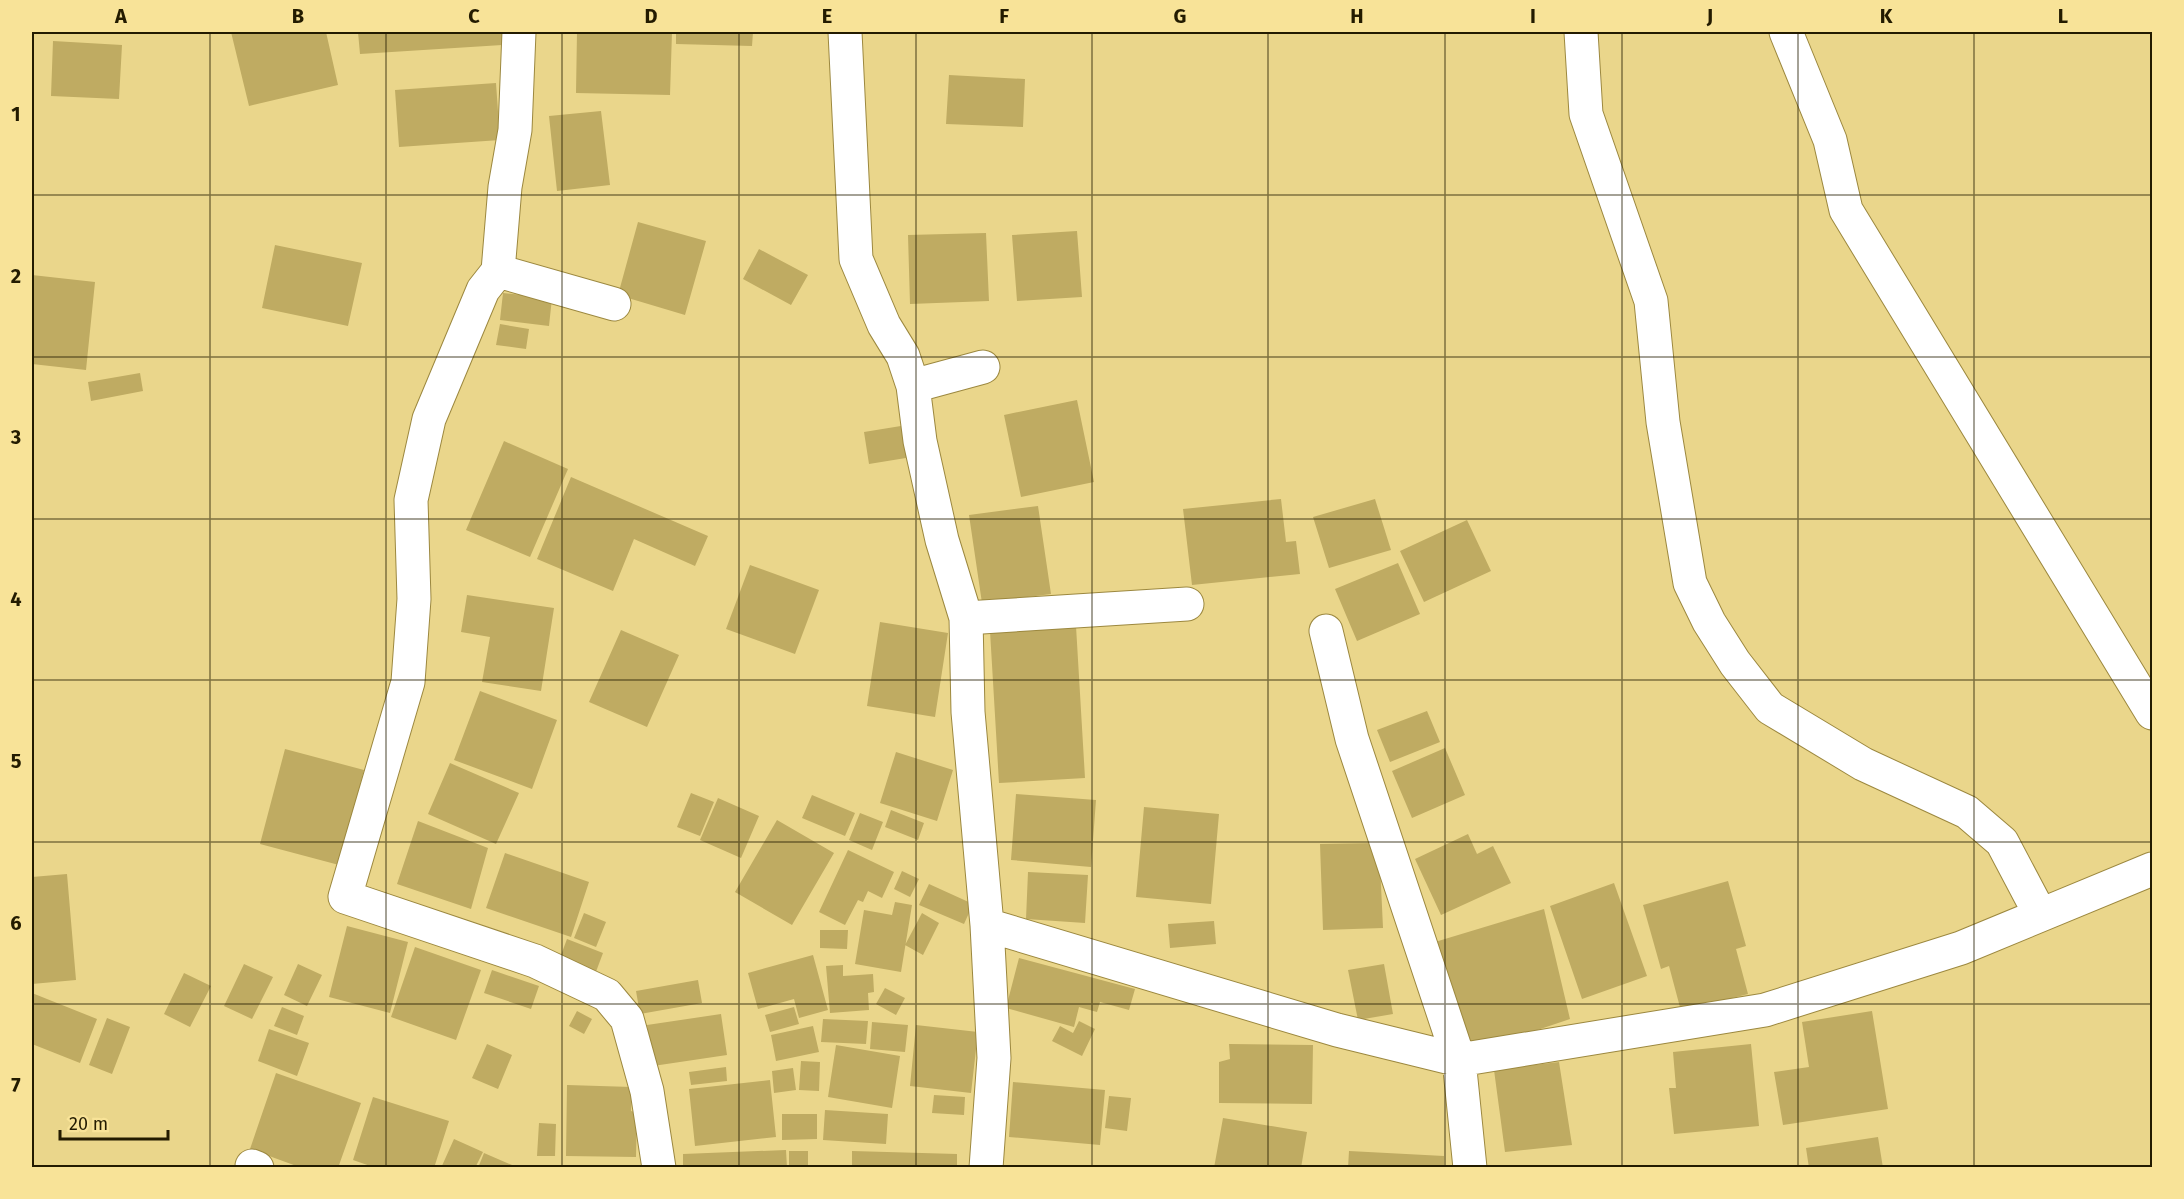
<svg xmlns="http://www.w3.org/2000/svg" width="2184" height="1199" viewBox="0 0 2184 1199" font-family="'Fira Sans',sans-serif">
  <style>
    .building { fill: #bfab62 }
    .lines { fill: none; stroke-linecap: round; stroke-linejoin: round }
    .street-casing { stroke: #9c883f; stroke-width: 35 }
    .street { stroke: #fff; stroke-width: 33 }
    .grid { fill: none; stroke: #231b00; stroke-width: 1.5; stroke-opacity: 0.55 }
    .neatline { fill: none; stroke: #231b00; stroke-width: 2 }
    .grid-label { font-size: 20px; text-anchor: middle; font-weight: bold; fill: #231b00 }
  </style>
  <rect width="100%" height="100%" fill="#ead68b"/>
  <path class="building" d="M231 32H326L338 85 249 106Z
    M358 32H516L517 44 360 54Z
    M577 32H672L670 95 576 93Z
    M676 32H753L752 46 676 44Z
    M53 41 122 45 119 99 51 96Z
    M949 75 1025 79 1023 127 946 124Z
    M496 83 500 140 399 147 395 90Z
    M601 111 610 185 557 191 549 116Z
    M638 222 706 241 685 315 618 295Z
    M1077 231 1082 297 1017 301 1012 235Z
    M986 233 989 301 910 304 908 235Z
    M275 245 362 263 348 326 262 308Z
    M759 249 808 275 791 305 743 279Z
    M32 275 95 282 86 370 32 364Z
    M503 293 552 298 549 326 500 320Z
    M500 324 529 329 526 349 496 345Z
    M140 373 143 391 91 401 88 382Z
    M1077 400 1094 482 1021 497 1004 415Z
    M907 425 912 457 869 464 864 432Z
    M504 441 568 469 530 557 466 530Z
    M571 477 708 536 695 566 634 539 613 591 537 559Z
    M1281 499 1286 542 1296 541 1300 574 1192 585 1183 509Z
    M1375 499 1391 550 1329 568 1313 517Z
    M1038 506 1051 594 982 603 969 515Z
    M1467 520 1491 571 1424 602 1400 551Z
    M1398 563 1420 614 1357 641 1335 589Z
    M750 565 819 590 795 654 726 629Z
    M467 595 554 608 541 691 482 682 490 637 461 632Z
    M880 622 948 633 935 717 867 706Z
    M1076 626 1085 778 999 783 990 631Z
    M621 630 679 655 647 727 589 702Z
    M480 691 557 720 532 789 454 760Z
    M1427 711 1440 742 1390 762 1377 730Z
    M1445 748 1465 795 1412 818 1392 771Z
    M285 749 364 770 339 865 260 844Z
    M896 752 953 770 937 821 880 803Z
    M450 763 519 793 496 844 428 814Z
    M691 793 714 802 700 836 677 827Z
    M1016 794 1096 800 1091 867 1011 860Z
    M812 795 855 813 845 836 802 818Z
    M718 798 759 816 741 858 700 840Z
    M1144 807 1219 814 1211 904 1136 897Z
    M891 810 924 823 918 840 885 827Z
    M860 813 883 822 872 850 849 840Z
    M777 820 834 853 792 925 735 892Z
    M418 821 488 848 471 909 397 884Z
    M1468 834 1477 854 1493 846 1511 883 1441 915 1415 859Z
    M1379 843 1383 928 1323 930 1320 844Z
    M848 850 894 872 882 898 868 891 863 902 858 900 845 925 819 912Z
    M505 853 589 882 571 937 486 908Z
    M902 871 919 879 910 897 894 889Z
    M1028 872 1088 875 1085 923 1026 919Z
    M67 874 76 980 32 984V877Z
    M1728 881 1746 946 1736 949 1748 994 1681 1011 1669 966 1661 969 1643 905Z
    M1614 883 1647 976 1582 999 1550 906Z
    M929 884 973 904 964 924 919 905Z
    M895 902 912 905 901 972 855 964 864 910 892 915Z
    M1544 909 1570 1019 1472 1052 1435 942Z
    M584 913 606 922 596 947 574 938Z
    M922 913 939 923 923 955 905 945Z
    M1214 921 1216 944 1170 948 1168 924Z
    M347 926 408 942 390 1013 329 997Z
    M820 930H848L847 949 820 948Z
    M567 939 603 953 594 977 558 963Z
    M415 947 481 970 456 1040 391 1017Z
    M813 955 828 1010 799 1018 794 999 758 1009 748 973Z
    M1019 958 1135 989 1129 1010 1100 1002 1097 1012 1079 1007 1074 1027 1006 1008Z
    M244 964 273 977 252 1019 224 1006Z
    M298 964 322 975 307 1006 284 995Z
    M1384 964 1393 1014 1358 1020 1348 970Z
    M843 965V976L873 974 874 992 868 993 869 1010 830 1013 826 966Z
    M492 970 539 986 531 1009 484 993Z
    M184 973 211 986 190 1027 164 1014Z
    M698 980 702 1003 640 1014 636 991Z
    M885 988 905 998 896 1015 876 1004Z
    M32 993 97 1019 80 1063 32 1044Z
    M282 1007 304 1016 297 1035 274 1026Z
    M794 1007 799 1024 770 1032 765 1015Z
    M577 1011 592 1019 584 1034 569 1026Z
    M1872 1011 1888 1109 1783 1125 1774 1072 1809 1067 1802 1022Z
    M721 1014 727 1055 653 1066 647 1025Z
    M107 1018 130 1027 112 1074 89 1065Z
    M823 1019 868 1021 866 1044 821 1042Z
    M1079 1021 1095 1029 1082 1056 1052 1041 1060 1026 1073 1033Z
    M872 1022 908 1025 905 1052 870 1049Z
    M916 1025 978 1032 971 1093 910 1086Z
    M813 1026 819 1052 776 1061 771 1035Z
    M269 1029 309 1043 297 1076 258 1061Z
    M487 1044 512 1055 498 1089 472 1078Z
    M1229 1044 1313 1045 1312 1104 1219 1103V1062L1230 1059Z
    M1751 1044 1759 1126 1674 1134 1669 1088H1676L1673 1052Z
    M836 1045 900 1056 892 1108 828 1097Z
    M801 1061 820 1062 819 1091 799 1090Z
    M1559 1062 1572 1145 1505 1152 1494 1070Z
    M726 1067 727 1081 691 1085 689 1072Z
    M793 1068 796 1090 774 1093 772 1071Z
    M276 1073 361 1103 338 1168H302L250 1149Z
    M770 1080 776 1137 695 1146 689 1089Z
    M1013 1082 1105 1090 1100 1145 1009 1137Z
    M567 1085 632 1087 631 1111 637 1113 636 1157 566 1156Z
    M934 1095 965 1097 964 1115 932 1113Z
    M1109 1096 1131 1098 1127 1131 1105 1128Z
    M373 1097 449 1121 434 1168H376L353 1160Z
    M825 1110 888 1114 886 1144 823 1140Z
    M782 1114H817V1139L782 1140Z
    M1223 1118 1307 1132 1301 1168H1214Z
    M539 1123 556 1124 555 1156H537Z
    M1878 1137 1883 1168H1809L1806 1148Z
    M454 1139 483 1152 475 1168H441Z
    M786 1150 787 1168H683V1154Z
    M789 1151H808V1168H789Z
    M852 1151 957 1154V1168H852Z
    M1349 1151 1444 1156V1168H1348Z
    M484 1153 519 1168H478Z"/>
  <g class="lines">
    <g class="street-casing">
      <path id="street" d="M519 32 515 130 505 187 498 271 483 290 429 419 411 500 414 599 408 682 345 897 535 961 607 995 627 1019 647 1091 659 1168
        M845 32 856 259 884 325 903 356 913 386 920 441 942 540 966 618 968 712 987 925 994 1058 986 1168
        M1581 32 1586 114 1651 301 1663 422 1690 583 1709 622 1735 663 1770 708 1863 764 1967 812 2002 842 2040 914
        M1786 32 1830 140 1846 210 2152 713
        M498 271 614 304
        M913 386 983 367
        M966 618 1187 604
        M1326 631 1352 739 1459 1060 1470 1168
        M987 925 1337 1030 1459 1060 1765 1010 1961 948 2152 869
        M252 1166 257 1168"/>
    </g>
    <use href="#street" class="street"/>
  </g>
  <path class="grid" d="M210 32V1168M386 32V1168M562 32V1168M739 32V1168M916 32V1168M1092 32V1168M1268 32V1168M1445 32V1168M1622 32V1168M1798 32V1168M1974 32V1168M32 195H2152M32 357H2152M32 519H2152M32 680H2152M32 842H2152M32 1004H2152"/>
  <rect width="2184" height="1199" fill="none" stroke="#f8e398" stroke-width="66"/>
  <path d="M60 1130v9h108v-9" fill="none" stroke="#231b00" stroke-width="3"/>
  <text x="69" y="1130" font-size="18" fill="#231b00" stroke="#f8e398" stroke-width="4.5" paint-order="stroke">20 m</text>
  <rect x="33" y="33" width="2118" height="1133" class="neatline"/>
  <g class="grid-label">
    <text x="121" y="23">A</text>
    <text x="298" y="23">B</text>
    <text x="474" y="23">C</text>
    <text x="651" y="23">D</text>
    <text x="827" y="23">E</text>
    <text x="1004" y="23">F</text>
    <text x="1180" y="23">G</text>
    <text x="1357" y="23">H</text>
    <text x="1533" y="23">I</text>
    <text x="1710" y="23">J</text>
    <text x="1886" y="23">K</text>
    <text x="2063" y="23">L</text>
    <text x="16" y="121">1</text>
    <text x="16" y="283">2</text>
    <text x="16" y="444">3</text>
    <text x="16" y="606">4</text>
    <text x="16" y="768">5</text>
    <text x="16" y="930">6</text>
    <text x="16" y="1092">7</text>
  </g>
</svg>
